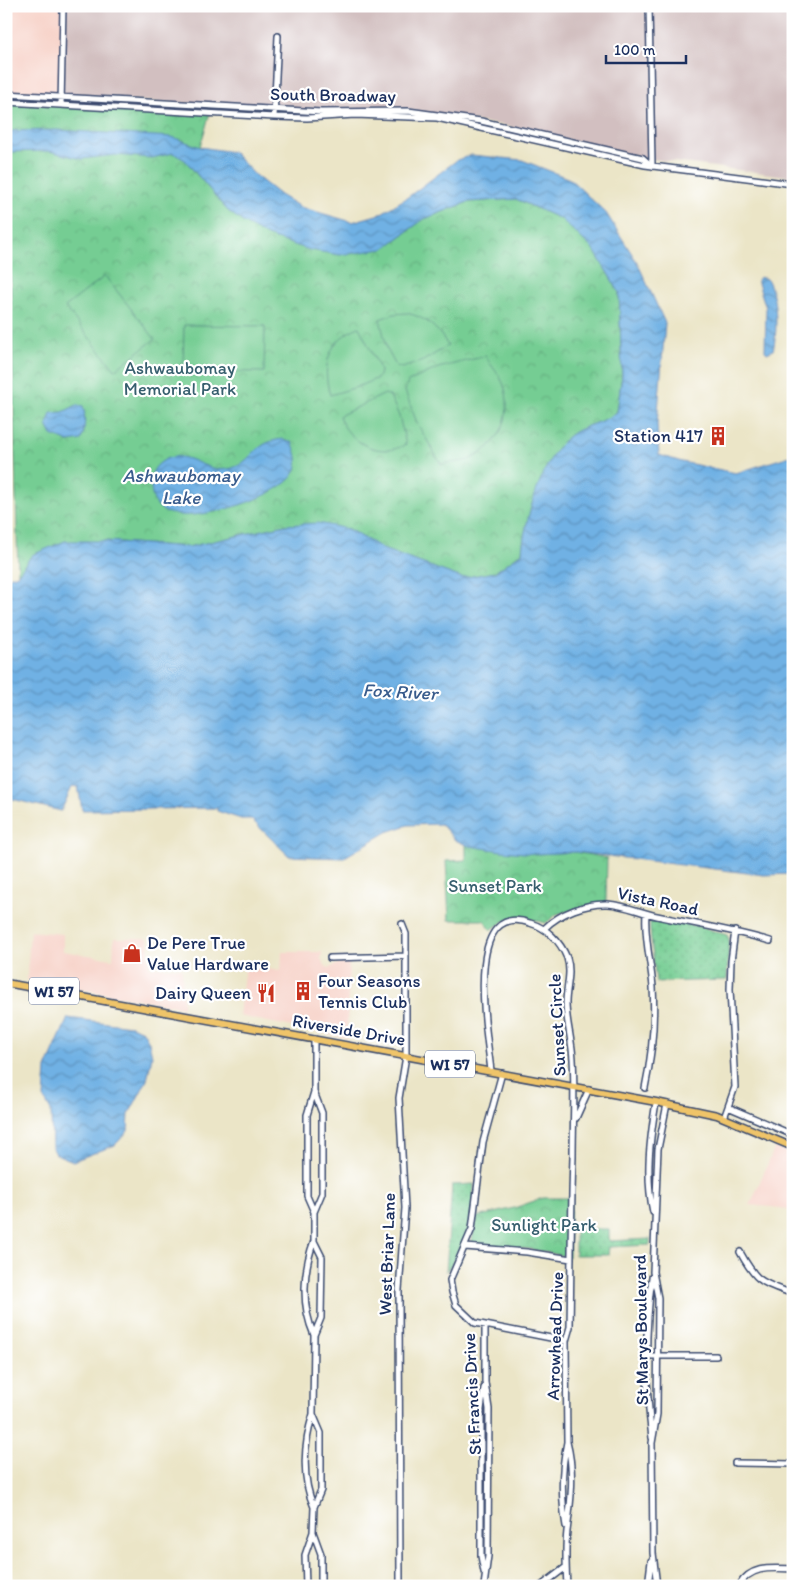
<svg xmlns="http://www.w3.org/2000/svg" width="799" height="1592" viewBox="0 0 799 1592" font-family="Itim,sans-serif">
  <style>
    .built { fill: #f7d1c7 }
    .industrial { fill: #d2bfc0 }
    .grass { fill: url(#grass-dots); stroke: #487e78 }
    .park { fill: url(#park-crowns); stroke: #487e78 }
    .pitch { fill: #75cd93; stroke: #487e78 }
    .water { fill: url(#water-waves); stroke: #4670a1 }
    .lines { fill: none; stroke-linecap: round; stroke-linejoin: round }
    .minor-casing { stroke: #3a4a6e; stroke-width: 8 }
    .major-casing { stroke: #3a4a6e; stroke-width: 9 }
    .minor { stroke: #fff; stroke-width: 5 }
    .major { stroke: #efc469; stroke-width: 6 }
    .labels { text-anchor: middle; stroke-width: 4.5; stroke-linejoin: round; paint-order: stroke }
    .shield { fill: #fff; stroke: #5f6d8e; stroke-width: 1 }
    .shield-label { font-size: 16px; font-weight: bold; fill: #1b2f5e }
    .street-label { font-size: 18px; fill: #1b2f5e; stroke: #fff }
    .park-label { font-size: 18px; fill: #365e6e; stroke: #fff }
    .poi-label { font-size: 18px; fill: #1b2f5e; stroke: #fff; text-anchor: end }
    .water-label { font-size: 19px; font-style: italic; fill: #395c8d; stroke: #fff }
  </style>
  <defs>
    <pattern id="grass-dots" width="8" height="8" patternUnits="userSpaceOnUse" patternTransform="scale(1.25)"><rect width="8" height="8" fill="#75cd93"/><path d="M2 2h.1M6 6h.1" fill="none" stroke="#65b081" stroke-width="1.8" stroke-linecap="round"/></pattern>
    <pattern id="park-crowns" width="20" height="18" patternUnits="userSpaceOnUse" patternTransform="scale(1.25)"><rect width="20" height="18" fill="#75cd93"/><path d="M2 6a3 3 0 1 1 6 0M12 15a3 3 0 1 1 6 0" fill="none" stroke="#65b081"/></pattern>
    <pattern id="water-waves" width="16" height="10" patternUnits="userSpaceOnUse" patternTransform="scale(1.25)"><rect width="16" height="10" fill="#70b1e4"/><path d="M0 5q4-4 8 0t8 0" fill="none" stroke="#5b90bc"/></pattern>
  </defs>
  <rect width="100%" height="100%" fill="#fff"/>
  <filter id="ink" filterUnits="userSpaceOnUse"><feTurbulence type="fractalNoise" baseFrequency=".02" numOctaves="2"/><feDisplacementMap in="SourceGraphic" scale="10" xChannelSelector="R" yChannelSelector="G"/><feConvolveMatrix kernelMatrix="1 2 1 2 8 2 1 2 1" color-interpolation-filters="sRGB"/></filter>
  <filter id="wash" filterUnits="userSpaceOnUse"><feTurbulence type="fractalNoise" baseFrequency=".0096" numOctaves="4" result="noise"/><feDisplacementMap in="SourceGraphic" scale="20" xChannelSelector="R" yChannelSelector="G"/><feGaussianBlur stdDeviation="1.12" result="paint"/><feColorMatrix in="noise" values="0 0 0 0 0 0 0 0 0 0 0 0 0 0 0 0 0 1.4 0 .05"/><feComposite in="paint" operator="in"/></filter>
  <g filter="url(#wash)">
    <rect width="100%" height="100%" fill="#ebe5c7"/>
    <path class="built" d="M6 6H63L61 96 6 94Z
      M30 931 63 934V951L113 959 114 938H148L149 967 182 968 183 1007 27 980Z
      M282 952H322L321 959 325 966 329 968 342 962H349L347 1038 239 1016 245 966 281 971Z
      M775 1147 793 1155V1212L781 1208 750 1205Z"/>
    <path class="industrial" d="M63 6H793V177L643 158 502 125 425 114 321 112 61 96Z
      M6 196H7L10 306H6Z"/>
    <path class="grass" d="M653 919 698 926 727 935 729 939 727 980 656 982 650 930V922Z
      M474 1184C473 1217 467 1246 446 1272L452 1185Z
      M575 1229H609V1241L650 1239V1245L609 1247 608 1255H575Z"/>
    <path class="park" d="M6 102 210 113 200 147 185 160 227 210 243 222 383 249 424 219 468 202 516 199 561 219 594 250 619 292 622 375 617 412C602 424 584 424 569 436 547 453 523 526 522 553L495 572 462 578 385 550 348 529 285 525 188 547 105 541 32 555 18 574Z
      M466 844 536 854 575 852 607 858 606 902 557 914 546 923C521 917 513 913 491 930L484 920H449L446 861 466 860Z
      M543 1198H571L569 1257 530 1249 471 1245 477 1217 514 1208Z"/>
    <path class="pitch" d="M105 276 155 339 115 370 65 307Z
      M407 313C427 318 438 328 448 346L423 361 402 368 396 366 387 349 380 319 394 314Z
      M184 325 265 326 264 372 183 371Z
      M359 327 379 367 380 372 378 378 357 387 330 395C321 365 329 339 359 327Z
      M486 356C490 366 499 373 503 383 515 414 500 447 468 460 460 463 450 462 441 464L417 423 405 391 408 382 438 368Z
      M385 394 390 396 399 416 406 444C381 460 348 442 339 416Z"/>
    <path class="water" d="M57 130 172 137 200 147 233 152 256 176 280 195 300 207 352 222 380 214 408 197 457 160 471 155 522 160 570 179 606 213 637 262 665 323 657 424 659 455 682 462 736 473 793 455V874L764 875 575 852 536 854 502 851 469 846 455 840 441 824 408 825 387 832 343 858 289 856 251 819H241L217 811V808L82 810 78 786 72 787 61 811 8 798 6 796V578L18 574 32 555 65 541H105L188 547 286 525 318 523 348 529 385 550 462 578 495 572 522 553C524 522 543 456 569 436 584 424 602 424 617 412L622 375 619 292 594 250 561 219 516 199 468 202 424 219 383 249 340 255 310 250 267 236 243 222 227 210 185 160 173 153 152 158 115 155 82 159 49 151 6 152V131Z
      M759 277 767 279C777 295 778 331 773 350L767 353 765 351 766 308 757 280Z
      M77 405 83 406C86 417 85 430 81 440L69 442 52 435 47 425 51 413 63 412Z
      M283 439 292 442C296 451 300 462 295 472 282 496 217 514 191 515 182 516 173 514 165 512 155 505 152 499 151 487 150 478 152 469 160 463 184 444 203 474 228 469 252 465 251 442 283 439Z
      M68 1018 131 1026 143 1031 149 1042 152 1056 147 1080 129 1114 128 1131 115 1145 73 1161 56 1154 52 1147 51 1111 44 1098 46 1068Z"/>
  </g>
  <g filter="url(#ink)">
    <g class="lines">
      <g class="minor-casing">
        <path id="minor" d="M649 6 652 165
          M6 94 321 112 408 111 481 121 643 158 652 166
          M6 102 274 117 307 118 355 115 437 118 645 165 793 184
          M61 105 63 6
          M274 117 278 36
          M545 928C560 913 586 903 608 904 625 905 641 913 657 916 695 924 733 930 770 941
          M330 958 406 956
          M314 1039V1092L322 1113V1193L314 1212V1241L322 1257 321 1318 314 1335 313 1414 321 1433V1490L314 1507 313 1532 321 1554V1586
          M491 1071C488 1039 461 899 530 923 547 928 560 941 567 958 572 973 566 988 566 1003 566 1021 572 1040 573 1059 575 1092 573 1125 573 1157 571 1214 571 1271 570 1327L566 1341 567 1442C575 1473 571 1500 567 1531 565 1549 566 1568 567 1586
          M502 1073 483 1142 472 1229 450 1280 452 1292 456 1305 475 1323 566 1341
          M645 1088C652 1055 655 1020 653 987 651 963 644 937 646 914
          M314 1092 307 1115V1196L314 1212
          M728 1107 793 1135
          M576 1118 589 1089
          M724 1118 735 1087 730 989 731 961 735 931
          M653 1212C645 1175 650 1139 656 1102
          M314 1241C303 1270 301 1306 314 1335
          M465 1247 527 1252 571 1259
          M740 1252C757 1283 761 1282 793 1294
          M648 1356H716
          M313 1414C304 1443 301 1478 314 1507
          M652 1438C645 1385 645 1329 652 1277
          M735 1463 793 1464
          M566 1526C561 1498 561 1470 567 1442
          M484 1572 481 1556V1410L484 1388
          M306 1586 305 1555 313 1532
          M400 1586 399 1290 405 1208 399 1098 406 1056V934L402 924
          M484 1586 488 1556 489 1409 485 1382V1325
          M541 1586 566 1567
          M648 1586 651 1561
          M657 1586 653 1553 652 1443 657 1414 658 1298 653 1272 658 1149 667 1104
          M739 1586C750 1565 772 1568 793 1569"/>
      </g>
      <g class="major-casing">
        <path id="major" d="M6 983 656 1102 717 1115 793 1147"/>
      </g>
      <use href="#minor" class="minor"/>
      <use href="#major" class="major"/>
    </g>
  </g>
  <defs>
    <g id="building-bare" transform="scale(1.5)"><path d="M-4-6H4V6H1V3H-1V6H-4ZM-2.5-4.3h1.7v1.8h-1.7ZM.8-4.3h1.7v1.8H.8ZM-2.5-1h1.7V.8h-1.7ZM.8-1h1.7V.8H.8Z" fill="#c8321e" stroke="#fff" stroke-width="2.5" paint-order="stroke"/></g>
    <g id="shop-bare" transform="scale(1.5)"><path d="M-5-2.5h2.3a2.7 3.5 0 0 1 5.4 0H5L5.5 6h-11ZM-1.5-2.5h3a1.5 2.3 0 0 0-3 0Z" fill="#c8321e" stroke="#fff" stroke-width="2.5" paint-order="stroke"/></g>
    <g id="restaurant-bare" transform="scale(1.5)"><path d="M-5-6h1v4h1v-4h1v4h1v-4h1v5L-1.5 .5V6h-2V.5L-5-1ZM5-6V6H3V1.5H1.5Q1.5-4 5-6Z" fill="#c8321e" stroke="#fff" stroke-width="2.5" paint-order="stroke"/></g>
  </defs>
  <g fill-rule="evenodd">
    <use href="#building-bare" x="718" y="436"/>
    <use href="#shop-bare" x="132" y="953"/>
    <use href="#building-bare" x="303" y="991"/>
    <use href="#restaurant-bare" x="266" y="993"/>
  </g>
  <g class="labels">
    <g class="shield">
      <rect x="29" y="977.5" width="50" height="27" rx="4"/>
      <rect x="425" y="1050.5" width="50" height="27" rx="4"/>
    </g>
    <g class="shield-label">
      <text x="54" y="997">WI 57</text>
      <text x="450" y="1070">WI 57</text>
    </g>
    <g class="street-label">
      <text transform="translate(333 95) rotate(1)" y="6">South Broadway</text>
      <text transform="translate(658 901) rotate(12)" y="6">Vista Road</text>
      <text transform="translate(557 1025) rotate(-93)" y="6">Sunset Circle</text>
      <text transform="translate(349 1030) rotate(10)" y="6">Riverside Drive</text>
      <text transform="translate(387 1254) rotate(-88)" y="6">West Briar Lane</text>
      <text transform="translate(641 1330) rotate(-91)" y="6">St Marys Boulevard</text>
      <text transform="translate(555 1336) rotate(-88)" y="6">Arrowhead Drive</text>
      <text transform="translate(472 1394) rotate(-93)" y="6">St Francis Drive</text>
    </g>
    <g class="park-label">
      <text x="180" y="374">Ashwaubomay<tspan x="180" dy="21">Memorial Park</tspan></text>
      <text x="495" y="892">Sunset Park</text>
      <text x="544" y="1231">Sunlight Park</text>
    </g>
    <g class="poi-label">
      <text x="703" y="442">Station 417</text>
      <text x="147" y="949" text-anchor="start">De Pere True<tspan x="147" dy="21">Value Hardware</tspan></text>
      <text x="318" y="987" text-anchor="start">Four Seasons<tspan x="318" dy="21">Tennis Club</tspan></text>
      <text x="251" y="999">Dairy Queen</text>
    </g>
    <g class="water-label">
      <text x="181" y="482">Ashwaubomay<tspan x="181" dy="22">Lake</tspan></text>
      <text transform="translate(400 691) rotate(3)" y="7">Fox River</text>
    </g>
  </g>
  <rect width="799" height="1592" fill="none" stroke="#fff" stroke-width="25"/>
  <path d="M606 55v8h80v-8" fill="none" stroke="#1b2f5e" stroke-width="2.5"/>
  <text x="614" y="55" font-size="15" fill="#1b2f5e" stroke="#ffffff" stroke-width="4" paint-order="stroke">100 m</text>
</svg>
